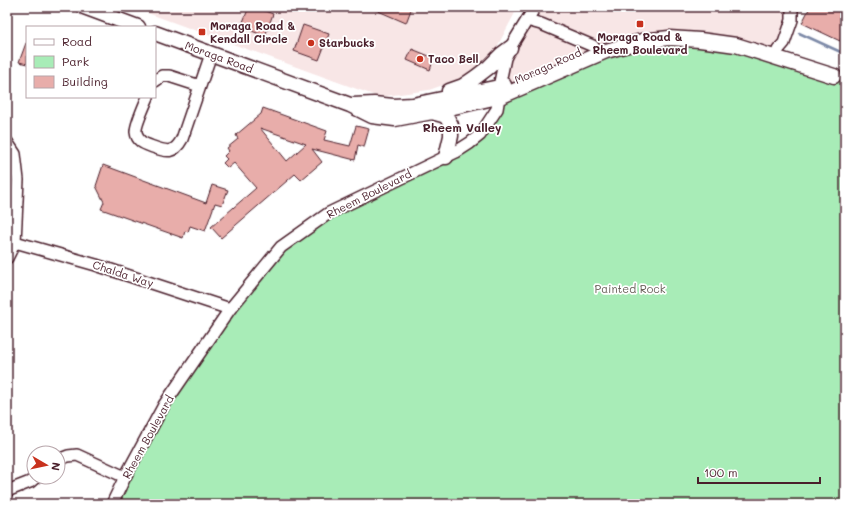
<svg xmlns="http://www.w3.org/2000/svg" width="852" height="511" viewBox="0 0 852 511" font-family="Mali,sans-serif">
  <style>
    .built { fill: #f8e6e6 }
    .green { fill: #a8ecb7; stroke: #798671 }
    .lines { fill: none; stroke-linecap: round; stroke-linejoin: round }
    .stream { stroke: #7d8aa8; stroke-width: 2.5 }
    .building { fill: #e8adaa; stroke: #4a1f2b; fill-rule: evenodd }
    .minor-casing { stroke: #4a1f2b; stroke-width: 14 }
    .major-casing { stroke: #4a1f2b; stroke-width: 17 }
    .minor { stroke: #fff; stroke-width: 11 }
    .major { stroke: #fff; stroke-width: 14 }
    .poi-dot { fill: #c8321e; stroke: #fff; stroke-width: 1.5 }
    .labels { text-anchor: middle; stroke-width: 3.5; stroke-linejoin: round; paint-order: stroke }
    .poi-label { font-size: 11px; font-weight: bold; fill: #4a1f2b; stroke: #fff; text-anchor: start }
    .street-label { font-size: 11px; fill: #4a1f2b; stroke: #fff }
    .park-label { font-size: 11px; fill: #665c55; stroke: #fff }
    .neighbourhood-label { font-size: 12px; font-weight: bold; fill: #4a1f2b; stroke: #fff }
  </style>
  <rect width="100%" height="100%" fill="#fff"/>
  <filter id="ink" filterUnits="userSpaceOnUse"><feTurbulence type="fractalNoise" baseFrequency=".025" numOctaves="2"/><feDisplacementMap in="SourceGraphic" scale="8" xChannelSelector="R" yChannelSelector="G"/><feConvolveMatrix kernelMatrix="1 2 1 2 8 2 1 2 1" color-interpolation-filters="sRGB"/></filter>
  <g filter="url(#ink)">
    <path class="built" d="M131 7H518L485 70 429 90 379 97Z
      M535 7H791L792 20 772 57 499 97 505 58Z"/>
    <path class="green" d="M700 40 834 76 845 81V504H112L160 410 281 247 329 213 470 143 499 97 606 51Z"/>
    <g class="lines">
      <path class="stream" d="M799 33 845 54"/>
    </g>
    <path class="building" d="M249 7H254L273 14 265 36 241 27Z
      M369 7H412L406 23Z
      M810 7H831L845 14V29L840 41 802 23Z
      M303 25 329 34 319 60 294 51Z
      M26 43H27V64L19 62Z
      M412 49 434 58 430 70 407 60Z
      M263 108 327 131 324 140 350 146 356 126 369 129 364 147 358 145 355 160 312 149 322 162 301 180 295 174 221 238 211 227 256 188 234 163 228 168 223 163 227 159 224 156 229 151 227 148 238 139 236 135 261 114ZM260 128 306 144 287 161Z
      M103 165 206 203 212 185 228 190 222 205 215 203 205 231 190 226 188 232 185 231 183 238 101 209 104 202 96 186Z"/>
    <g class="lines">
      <g class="minor-casing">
        <path id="minor" d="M527 20 541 24 593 46
          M778 50 784 43 792 20V10L791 7
          M155 81 162 76H169L200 86
          M148 97C145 104 135 126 136 132 137 142 145 144 153 147 167 152 174 154 182 139L211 54
          M7 142 15 154 18 180 15 242 7 258
          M15 242 96 265 230 309
          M58 460 68 456 77 455 125 477
          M7 491 30 482 36 477
          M112 504 125 477 164 405 230 309 281 247 329 213 456 152 470 143 480 135 497 109 499 97V87L505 58 510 48 535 7"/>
      </g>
      <g class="major-casing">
        <path id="major" d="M84 7 138 27
          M155 33 350 105 372 116 395 119 432 112 502 96 606 51 642 41 669 38 700 40 736 45 834 76
          M449 91 463 86 476 77 489 67 502 54 510 48
          M353 105 374 104 393 106 413 105 499 87 504 85
          M432 112 446 116 451 125V136L446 157"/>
      </g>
      <use href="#minor" class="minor"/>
      <use href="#major" class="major"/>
    </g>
  </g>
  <g class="poi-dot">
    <rect x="636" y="20" width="8" height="8" rx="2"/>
    <rect x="198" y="28" width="8" height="8" rx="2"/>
    <circle cx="311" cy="43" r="4"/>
    <circle cx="420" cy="59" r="4"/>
  </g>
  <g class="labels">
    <g class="poi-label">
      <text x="210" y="30">Moraga Road &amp;<tspan x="210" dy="13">Kendall Circle</tspan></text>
      <text x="640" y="41" text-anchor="middle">Moraga Road &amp;<tspan x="640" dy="13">Rheem Boulevard</tspan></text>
      <text x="319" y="47">Starbucks</text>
      <text x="428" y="63">Taco Bell</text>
    </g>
    <g class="street-label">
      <text transform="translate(219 57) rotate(20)" y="4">Moraga Road</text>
      <text transform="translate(548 66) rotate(-24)" y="4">Moraga Road</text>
      <text transform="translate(369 194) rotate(-27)" y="4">Rheem Boulevard</text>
      <text transform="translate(123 274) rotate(18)" y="4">Chalda Way</text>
      <text transform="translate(148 437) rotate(-61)" y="4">Rheem Boulevard</text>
    </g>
    <g class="park-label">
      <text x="630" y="293">Painted Rock</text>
    </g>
    <g class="neighbourhood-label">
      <text x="462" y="132">Rheem Valley</text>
    </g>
  </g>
  <rect width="852" height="511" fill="none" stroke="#fff" stroke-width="24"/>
  <rect x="12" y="12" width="828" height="487" fill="none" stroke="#4a1f2b" stroke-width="1.5" filter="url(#ink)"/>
  <rect x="26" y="26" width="130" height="72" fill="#ffffff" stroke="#b7a5aa"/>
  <rect x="34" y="39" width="20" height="6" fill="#ffffff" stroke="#b7a5aa"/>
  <text x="62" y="46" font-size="12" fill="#4a1f2b">Road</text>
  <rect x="34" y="56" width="20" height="12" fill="#a8ecb7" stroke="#b7a5aa"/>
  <text x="62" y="66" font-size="12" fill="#4a1f2b">Park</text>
  <rect x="34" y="76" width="20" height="12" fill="#e8adaa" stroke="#b7a5aa"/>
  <text x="62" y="86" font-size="12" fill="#4a1f2b">Building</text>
  <g transform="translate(46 465) rotate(99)"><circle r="19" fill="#ffffff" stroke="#b7a5aa"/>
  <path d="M0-3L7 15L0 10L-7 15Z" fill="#c8321e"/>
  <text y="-6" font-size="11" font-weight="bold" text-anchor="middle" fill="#4a1f2b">N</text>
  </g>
  <path d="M698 477v6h122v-6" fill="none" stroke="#4a1f2b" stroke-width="2"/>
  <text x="704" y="477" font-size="12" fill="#4a1f2b" stroke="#ffffff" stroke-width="3" paint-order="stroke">100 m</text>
</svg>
